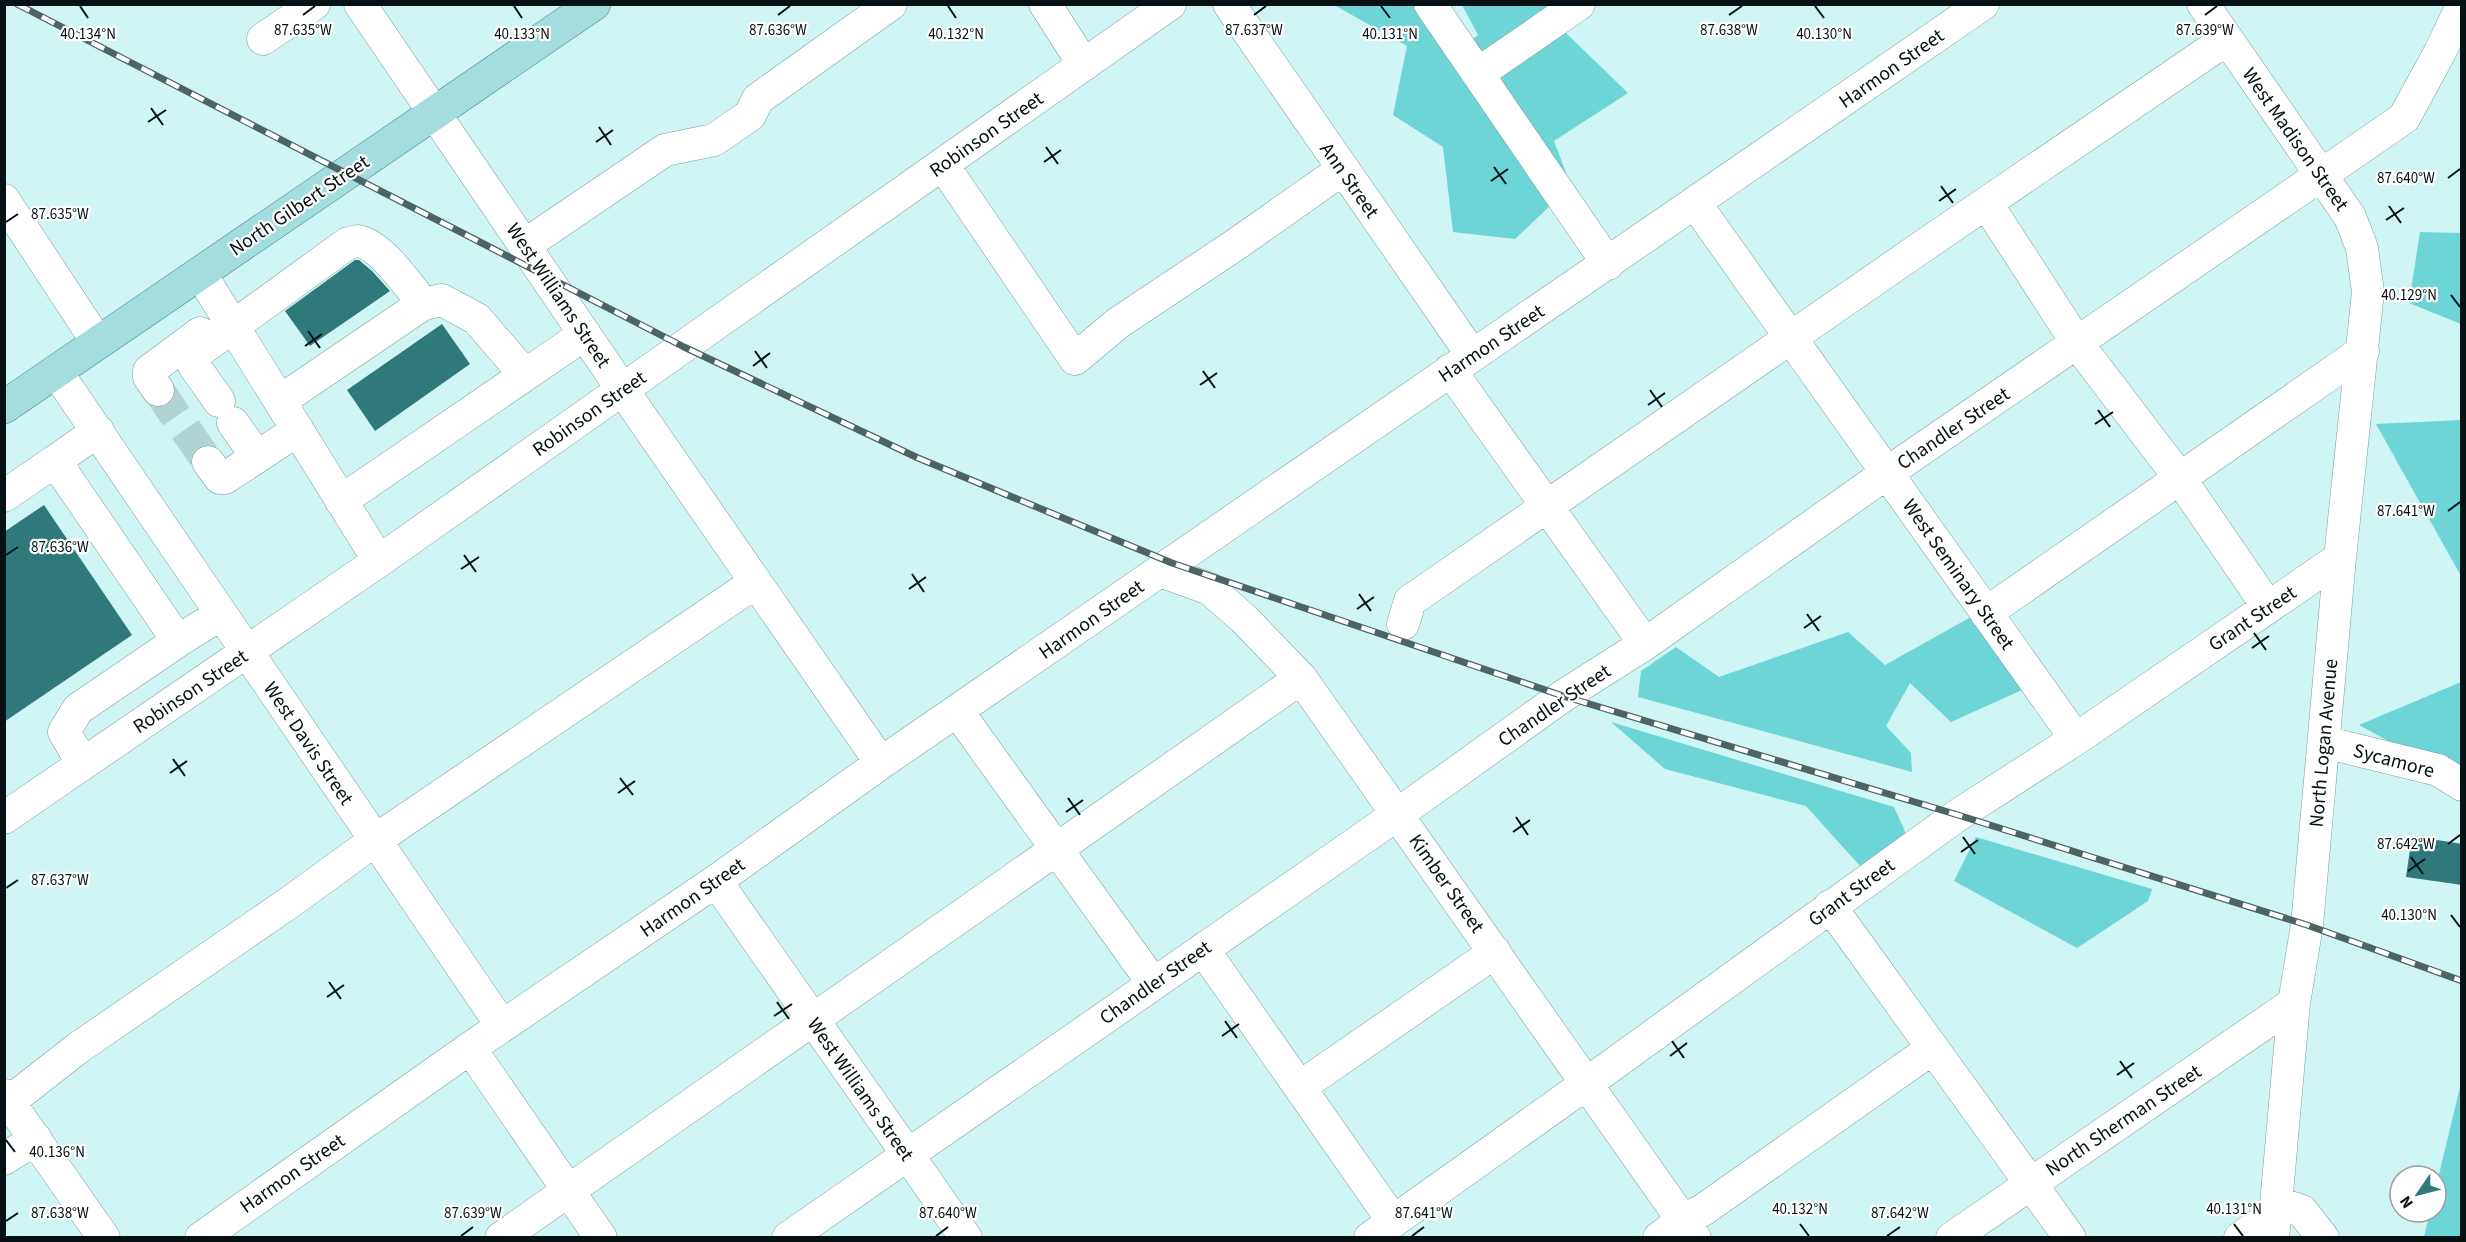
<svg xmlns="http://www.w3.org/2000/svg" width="2466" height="1242" viewBox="0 0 2466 1242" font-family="'Source Sans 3',sans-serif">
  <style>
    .green { fill: #6dd5d6 }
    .building { fill: #30797a }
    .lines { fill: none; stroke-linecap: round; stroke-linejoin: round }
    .minor-tunnel { stroke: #b1d3d3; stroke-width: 32; stroke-dasharray: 32 16; stroke-linecap: butt }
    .minor-casing { stroke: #7b9f9f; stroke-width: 33 }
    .major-casing { stroke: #448788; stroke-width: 34 }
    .minor { stroke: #fff; stroke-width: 32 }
    .major { stroke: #a3ddde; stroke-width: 33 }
    .rail-casing { stroke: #4e6364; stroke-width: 7 }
    .rail { stroke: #fff; stroke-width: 4.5; stroke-dasharray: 14; stroke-linecap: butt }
    .ticks { fill: none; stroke: #051112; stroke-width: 2 }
    .labels { text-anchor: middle; stroke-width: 4.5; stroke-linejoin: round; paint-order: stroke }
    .street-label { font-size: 20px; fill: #051112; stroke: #fff }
    .ticks-label { font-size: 15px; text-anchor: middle; fill: #051112; stroke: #fff; stroke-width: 4.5; stroke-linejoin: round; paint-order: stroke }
  </style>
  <rect width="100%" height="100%" fill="#cff5f5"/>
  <path class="green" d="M1334 5H1413L1454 53 1478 35 1462 5H1560L1565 32 1628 93 1554 141 1571 186 1515 239 1453 232 1443 147 1393 115 1407 46Z
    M2420 232 2461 233V324L2409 303Z
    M2461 420H2462L2461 576 2376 424Z
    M1971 617 2022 690 1951 722 1910 683 1886 726 1911 753 1912 772 1638 697 1641 671 1676 647 1719 677 1848 632 1885 665Z
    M2461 682V781L2359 725Z
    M1611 722 1894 807 1907 836 1860 866 1806 806 1665 769Z
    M1976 837 2152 889 2148 901 2077 948 1954 881Z
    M2461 1083V1237H2424L2430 1212H2436V1187Z"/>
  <path class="building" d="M355 260H359L372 271 390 291 310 346 285 311Z
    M442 324 470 364 375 431 347 390Z
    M44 505 132 635 4 722V532Z
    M2412 836 2462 844V885L2406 877Z"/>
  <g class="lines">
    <path class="minor-tunnel" d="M158 390 208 462"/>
    <g class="minor-casing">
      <path id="minor" d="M360 4 622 389 881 763
        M1045 4 1084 65
        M1229 4 1472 355
        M1430 4 1608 264
        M2203 4 2350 217 2362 248 2368 292 2340 558 2307 925 2294 1003 2273 1238
        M263 39 314 4
        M1479 73 1579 4
        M943 165 1075 359 1118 323 1235 245 1343 169
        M4 200 98 343
        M1695 203 2076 739
        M1987 204 2077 343 2179 477 2268 607
        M525 245 665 150 714 140 750 115 758 99 891 4
        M200 273 379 561
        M1450 370 1645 644
        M56 371 502 1026
        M158 390 149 377V371L200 333 205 336
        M219 401 195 367 192 361 195 354 348 243C351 243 355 241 358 241 380 244 410 287 423 304
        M280 401 423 304 442 300 477 319 525 375
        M233 423 257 457
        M98 431 55 461 178 641 221 614
        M208 462 220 478H225L298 430
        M4 496 55 461
        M341 501 585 334
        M1160 571 1210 589 1244 619 1301 678 1695 1238
        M1986 613 2363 351
        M1403 624 1410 601 1929 242 2227 39
        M958 712 1153 983
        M2324 742 2438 770 2462 785
        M83 764 64 732 78 709 178 641
        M4 818 379 561 1170 4
        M716 881 966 1238
        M1830 906 2070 1238
        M1203 949 1393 1221
        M470 1048 601 1238
        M1300 1087 1495 952
        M4 1095 104 1238
        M9 1102 78 1048 293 900 374 841 756 582
        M4 1159 36 1139
        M2277 1203 2302 1211 2323 1238
        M201 1238 470 1048 716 881 881 763 1983 4
        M501 1238 1301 678
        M788 1238 1398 814 1563 696 1645 644 1887 473 2404 118 2440 52 2462 6
        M1370 1238 1586 1084 1958 815 2076 739 2340 558
        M1659 1238 1683 1220 1703 1210 1933 1048
        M1952 1238 2294 1003
        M2240 1238 2276 1213"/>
    </g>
    <g class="major-casing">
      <path id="major" d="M4 407 594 4"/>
    </g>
    <use href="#minor" class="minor"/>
    <use href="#major" class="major"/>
    <g class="rail-casing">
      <path id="rail" d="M17 4 684 347 918 458 1172 563 1563 696 1958 815 2307 925 2462 981"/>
    </g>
    <use href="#rail" class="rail"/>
  </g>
  <path class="ticks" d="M80 6 88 18M514 6 522 18M948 6 956 18M1381 6 1390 18M1815 6 1824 18M303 15 315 6M778 15 790 6M1254 15 1266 6M1729 15 1742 6M2205 15 2217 6M151 108 163 125M148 122 166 110M599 127 611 145M596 142 613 130M1046 147 1058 164M1044 162 1061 150M1494 167 1506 184M2448 178 2460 169M1491 181 1508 169M1941 186 1953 203M1939 201 1956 189M2389 206 2401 223M2386 220 2404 208M6 222 18 214M2451 295 2460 307M308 331 320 348M305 346 322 334M755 351 767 368M753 366 770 353M1203 371 1215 388M1200 385 1217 373M1650 390 1662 407M1648 405 1665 393M2098 410 2110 427M2095 424 2113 412M2448 511 2460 502M6 555 18 547M464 555 476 572M461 569 479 557M912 574 924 592M909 589 926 577M1359 594 1371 611M1357 609 1374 597M1807 614 1819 631M1804 628 1821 616M2254 633 2266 650M2252 648 2269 636M173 759 185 776M170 773 187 761M620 778 633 795M618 793 635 781M1068 798 1080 815M1066 812 1083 800M1516 817 1528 835M1513 832 1530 820M1963 837 1975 854M2448 844 2460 835M1961 852 1978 840M2411 857 2423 874M2408 871 2425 859M6 888 18 880M2451 915 2460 927M329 982 341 999M327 997 344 985M777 1002 789 1019M774 1016 792 1004M1225 1021 1237 1038M1222 1036 1239 1024M1672 1041 1684 1058M1670 1056 1687 1043M2120 1061 2132 1078M2117 1075 2134 1063M6 1140 15 1152M6 1221 18 1213M1800 1224 1809 1236M2234 1224 2243 1236M461 1236 473 1227M936 1236 948 1227M1412 1236 1424 1227M1887 1236 1900 1227"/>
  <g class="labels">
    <g class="street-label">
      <text transform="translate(1891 68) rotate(-35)" y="7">Harmon Street</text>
      <text transform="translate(986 134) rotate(-35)" y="7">Robinson Street</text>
      <text transform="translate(2296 139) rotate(55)" y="7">West Madison Street</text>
      <text transform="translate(1350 180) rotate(55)" y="7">Ann Street</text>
      <text transform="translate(299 205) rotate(-34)" y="7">North Gilbert Street</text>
      <text transform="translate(559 295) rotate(56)" y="7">West Williams Street</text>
      <text transform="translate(1491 343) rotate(-34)" y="7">Harmon Street</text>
      <text transform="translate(589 413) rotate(-35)" y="7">Robinson Street</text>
      <text transform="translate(1953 428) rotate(-34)" y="7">Chandler Street</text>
      <text transform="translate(1959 574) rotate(55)" y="7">West Seminary Street</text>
      <text transform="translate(2252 618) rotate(-34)" y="7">Grant Street</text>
      <text transform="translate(1091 619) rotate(-35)" y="7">Harmon Street</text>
      <text transform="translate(190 691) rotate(-34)" y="7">Robinson Street</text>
      <text transform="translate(1554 705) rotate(-34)" y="7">Chandler Street</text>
      <text transform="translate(309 743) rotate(56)" y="7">West Davis Street</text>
      <text transform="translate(2323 743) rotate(-85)" y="7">North Logan Avenue</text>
      <text transform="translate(2394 760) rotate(15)" y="7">Sycamore</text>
      <text transform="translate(1447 883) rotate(55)" y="7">Kimber Street</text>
      <text transform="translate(1851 892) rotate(-36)" y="7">Grant Street</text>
      <text transform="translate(692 897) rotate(-35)" y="7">Harmon Street</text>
      <text transform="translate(1155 982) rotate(-35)" y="7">Chandler Street</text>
      <text transform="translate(861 1089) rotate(55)" y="7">West Williams Street</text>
      <text transform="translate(2123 1120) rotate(-34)" y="7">North Sherman Street</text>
      <text transform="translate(292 1173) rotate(-35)" y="7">Harmon Street</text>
    </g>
  </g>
  <g class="ticks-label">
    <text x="303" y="35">87.635°W</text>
    <text x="778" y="35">87.636°W</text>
    <text x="1729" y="35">87.638°W</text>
    <text x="2205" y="35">87.639°W</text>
    <text x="1254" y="35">87.637°W</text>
    <text x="1824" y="39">40.130°N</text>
    <text x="88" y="39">40.134°N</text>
    <text x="522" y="39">40.133°N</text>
    <text x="956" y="39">40.132°N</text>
    <text x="1390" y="39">40.131°N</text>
    <text x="2406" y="183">87.640°W</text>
    <text x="60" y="219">87.635°W</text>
    <text x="2409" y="300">40.129°N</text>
    <text x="2406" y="516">87.641°W</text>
    <text x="60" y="552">87.636°W</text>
    <text x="2406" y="849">87.642°W</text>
    <text x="60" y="885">87.637°W</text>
    <text x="2409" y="920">40.130°N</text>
    <text x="57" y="1157">40.136°N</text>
    <text x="1800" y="1214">40.132°N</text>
    <text x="2234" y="1214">40.131°N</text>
    <text x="473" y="1218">87.639°W</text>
    <text x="948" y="1218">87.640°W</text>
    <text x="1424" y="1218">87.641°W</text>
    <text x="1900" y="1218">87.642°W</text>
    <text x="60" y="1218">87.638°W</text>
  </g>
  <rect width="2466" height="1242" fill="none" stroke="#051112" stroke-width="12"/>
  <g transform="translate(2418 1194) rotate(235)"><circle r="28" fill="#ffffff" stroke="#9ba0a0" stroke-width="1.5"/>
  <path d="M0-4.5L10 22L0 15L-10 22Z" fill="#2f797a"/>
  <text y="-9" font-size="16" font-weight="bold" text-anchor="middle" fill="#051112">N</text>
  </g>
</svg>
